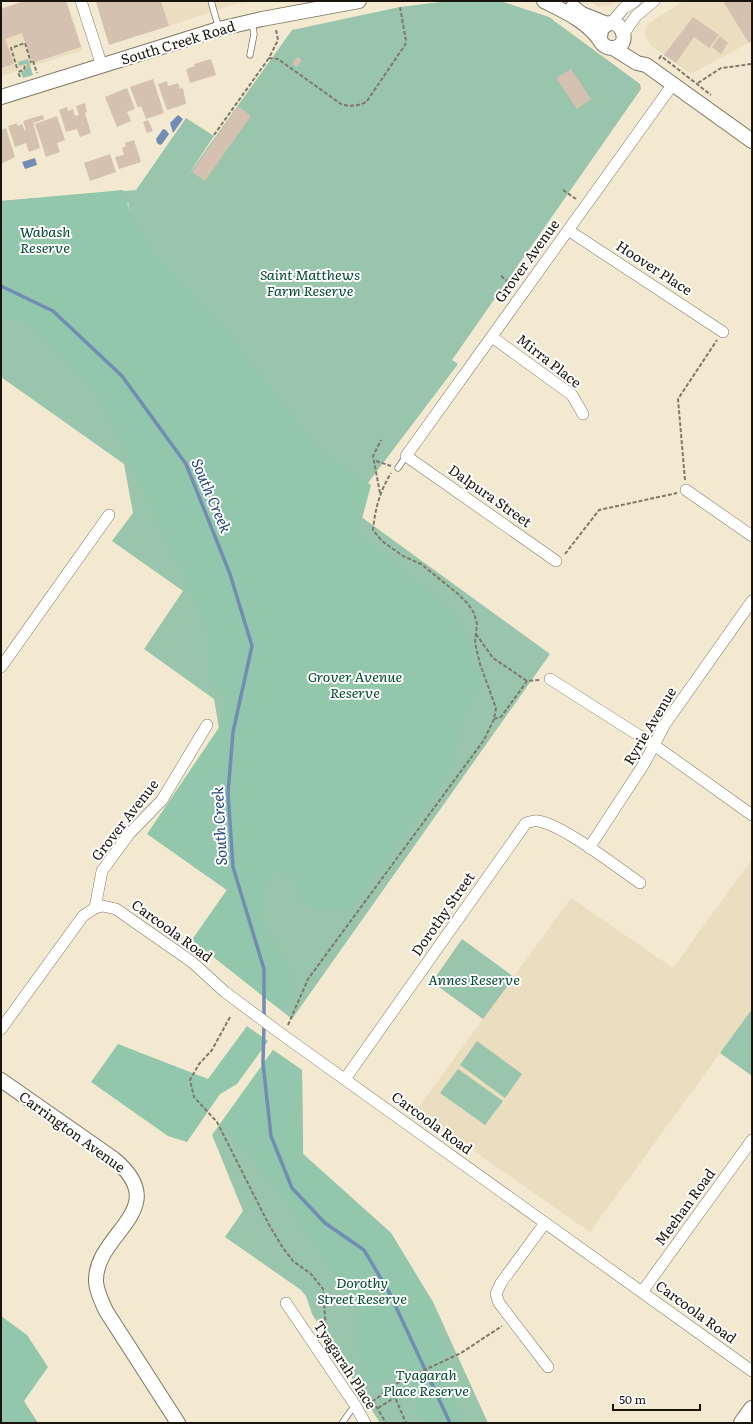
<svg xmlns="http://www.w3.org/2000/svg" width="753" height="1424" viewBox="0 0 753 1424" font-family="Literata,serif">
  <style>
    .built { fill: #ebddbf }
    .green { fill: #98c5ac; fill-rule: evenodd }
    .forest { fill: #93c7ab }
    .water { fill: #728db5 }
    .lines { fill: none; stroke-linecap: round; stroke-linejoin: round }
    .stream { stroke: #728db5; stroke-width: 3.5 }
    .building { fill: #d4c1af }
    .service-casing { stroke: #807661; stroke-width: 7 }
    .minor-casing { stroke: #807661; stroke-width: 12 }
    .tertiary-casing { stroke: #807661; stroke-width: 16 }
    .secondary-casing { stroke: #807661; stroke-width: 18 }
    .path { stroke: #7f7969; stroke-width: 2; stroke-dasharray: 4 2; stroke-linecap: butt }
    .service { stroke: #fff; stroke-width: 5.5 }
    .minor { stroke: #fff; stroke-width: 11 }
    .tertiary { stroke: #fff; stroke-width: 14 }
    .secondary { stroke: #fff; stroke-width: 16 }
    .labels { text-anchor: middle; stroke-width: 4; stroke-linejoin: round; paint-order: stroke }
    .street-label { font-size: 14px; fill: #19150d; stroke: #fff }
    .park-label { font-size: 14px; font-style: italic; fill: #01482e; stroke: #fff }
    .water-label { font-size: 15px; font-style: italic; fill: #23467b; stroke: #fff }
  </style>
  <rect width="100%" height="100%" fill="#f3e9d1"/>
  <path class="built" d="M23 1H67L83 50 1 76V8Z
    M161 1H254L232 5 169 26Z
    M591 1H617L608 6 598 7Z
    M684 1H752V41L691 74 650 45 645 36V31L649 23Z
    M752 859V1009L590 1232 416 1111 571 898 673 968Z"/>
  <path class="green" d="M449 1H500L549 17 640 84 641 89 452 360 458 364 349 508 550 654 292 1019 192 940 227 890 156 840 222 747 214 699 144 649 183 591 112 541 133 513 124 464 1 377V201L136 190 186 118 214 136 186 178 292 30 400 7ZM128 202 130 211 81 266Z
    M28 59 33 75 23 78 21 73C24 70 28 68 26 64L19 66 18 62Z
    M462 939 514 977 483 1019 432 982Z
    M752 1009V1076L720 1053Z
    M477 1041 522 1074 505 1098 460 1065Z
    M273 1050 302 1070 303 1154 391 1233 434 1304 488 1423H380L312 1314 306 1296 301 1290 225 1237 243 1211 212 1135Z
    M458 1069 503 1101 485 1125 440 1093Z"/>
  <path class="forest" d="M123 190 130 211 153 253 219 321 318 449 371 485 358 534 450 609 465 633 483 682 465 714 448 774 350 908 317 909 302 901 295 879 276 869 265 889 263 923 290 965 289 1005 281 1007 273 1004 192 940 227 890 147 834 224 720V696L208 674 207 631 182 569 174 560 140 482 99 397 37 330 21 321 1 319V201Z
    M247 1026 268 1041 237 1084 220 1094 187 1142 168 1136 91 1082 118 1044 208 1079Z
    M273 1050 302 1070 303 1154 391 1233 434 1304 451 1387 463 1423H424L418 1415 408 1372 364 1384 357 1340 359 1304 314 1245 276 1187 221 1123Z
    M1 1316 27 1335 48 1367 24 1401 38 1423H1Z"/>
  <path class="water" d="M178 115 183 119 173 133 170 123Z
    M163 129 166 130 169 134 162 144 160 145 157 143 156 139Z
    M35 158 37 165 25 169 22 162Z"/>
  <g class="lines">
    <path class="stream" d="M1 286 53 311 122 376 186 464 230 574 252 646 233 732 228 793 233 867 264 969V1018
      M264 1024 263 1063 271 1136 292 1188 325 1223 364 1250 389 1292 450 1423"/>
  </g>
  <path class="building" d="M25 1H66L81 47 32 63 22 33 5 39 14 64 1 68V9Z
    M99 1H161L169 26 109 45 96 2Z
    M727 1H752V41L749 43 724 3Z
    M693 17 719 35 709 48 694 37 676 63 664 55Z
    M720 36 728 43 721 54 712 47Z
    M297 57 302 60 297 67 292 64Z
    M211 59 216 75 190 83 186 69 195 66 194 64Z
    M571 69 591 99 577 109 556 78Z
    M153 79 164 113 146 119 141 106 138 108 130 87Z
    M167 81 168 86 178 83 180 89 183 88 186 104 167 110 158 84Z
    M127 88 135 109 127 112 131 121 117 127 105 97Z
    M85 103 87 112 85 113 91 133 80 137 77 129 66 132 59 110 67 107 68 111 73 109 75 116 79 115 76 106Z
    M238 106 251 116 205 181 192 172Z
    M43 115 44 119 34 123 32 118Z
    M57 116 65 140 57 143 60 152 46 157 35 124Z
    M32 118 40 148 29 152 26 143 15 147 8 126 17 123V126L22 124 25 131H26L23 121Z
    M148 120 153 131 147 133 143 122Z
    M6 128 15 157 1 164V130Z
    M134 140 141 162 119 169 115 157 124 155 122 148 126 146 125 143Z
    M110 154 116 172 90 181 84 163Z"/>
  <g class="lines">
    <g class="service-casing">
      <path id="service" d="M211 1 219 29
        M250 55 254 34 252 22
        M398 468 406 456
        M342 1423 355 1405"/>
    </g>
    <g class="minor-casing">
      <path id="minor" d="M81 1 102 66
        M611 23 624 8 635 1
        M624 33 636 16 654 1
        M568 230 723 332
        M492 337 572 395 583 414
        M686 490 752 536
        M556 561 406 456 673 84
        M1 667 109 515
        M550 679 654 745 752 815
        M589 848 644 764 665 724 752 601
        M95 908 102 871 129 834 162 800 207 725
        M1 1029 83 916 95 908 103 906 116 909 192 962 225 992 280 1033 752 1371
        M345 1079 526 823C530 822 534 820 538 821 562 824 618 868 640 883
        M545 1223 501 1283 496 1294 499 1303 548 1367
        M642 1292 752 1140
        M286 1303 355 1405 365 1423"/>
    </g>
    <g class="tertiary-casing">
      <path id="tertiary" d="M544 1C564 11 589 22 601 42 603 45 607 48 611 48 636 49 619 7 601 30L600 38
        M573 7 582 14 607 24
        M613 48 637 63 646 65 752 141
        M1 97 219 29 262 19 359 1
        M1 1080 114 1159C175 1210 94 1233 96 1282 97 1293 102 1302 106 1311L178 1423"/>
    </g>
    <g class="secondary-casing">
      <path id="secondary" d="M742 1423 752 1409"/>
    </g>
    <path class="path" d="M276 30 278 40 269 58 278 59 341 104C348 107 361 106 367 101L405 45 406 41 400 7
      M659 59 661 56 711 95
      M33 61 37 73
      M17 68 11 48 25 43 31 63
      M20 77 18 72 24 70 25 65
      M698 83 721 68 752 64
      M214 135 269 58
      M563 190 576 199
      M501 276 514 286
      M376 461 391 466
      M685 480 678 399 717 340
      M380 493 373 456 381 440
      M565 554 599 510 677 493
      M476 634 493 658 527 681
      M494 719 501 717 527 681 540 680
      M230 1017 212 1050 199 1064 190 1080 194 1097 217 1122 268 1223 283 1248 293 1261 311 1274 323 1289 327 1343
      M288 1025 308 979 484 740 494 719 496 708 480 664 475 643 477 624 474 613 468 604 457 593 421 564 403 556 382 541 373 530C375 509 380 491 391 473
      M391 1388 406 1423
      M373 1401 386 1423
      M366 1402 373 1401 399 1382 461 1353 502 1326
      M378 1408 394 1398"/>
    <use href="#service" class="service"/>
    <use href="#minor" class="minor"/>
    <use href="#tertiary" class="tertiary"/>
    <use href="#secondary" class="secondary"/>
  </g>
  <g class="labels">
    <g class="street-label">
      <text transform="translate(178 43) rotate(-17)" y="5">South Creek Road</text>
      <text transform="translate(527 261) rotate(-54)" y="5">Grover Avenue</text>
      <text transform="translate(654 268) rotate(33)" y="5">Hoover Place</text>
      <text transform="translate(549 361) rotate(38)" y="5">Mirra Place</text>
      <text transform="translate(490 496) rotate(35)" y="5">Dalpura Street</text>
      <text transform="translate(650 726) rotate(-59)" y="5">Ryrie Avenue</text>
      <text transform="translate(125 820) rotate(-52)" y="5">Grover Avenue</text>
      <text transform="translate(443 914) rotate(-55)" y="5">Dorothy Street</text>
      <text transform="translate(172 931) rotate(36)" y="5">Carcoola Road</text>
      <text transform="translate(432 1123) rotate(36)" y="5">Carcoola Road</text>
      <text transform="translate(72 1132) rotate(36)" y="5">Carrington Avenue</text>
      <text transform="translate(685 1207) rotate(-54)" y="5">Meehan Road</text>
      <text transform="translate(696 1312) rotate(36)" y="5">Carcoola Road</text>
      <text transform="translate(345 1365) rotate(57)" y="5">Tyagarah Place</text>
    </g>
    <g class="park-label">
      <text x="45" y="237">Wabash<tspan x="45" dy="16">Reserve</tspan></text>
      <text x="310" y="280">Saint Matthews<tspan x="310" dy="16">Farm Reserve</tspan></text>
      <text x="355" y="682">Grover Avenue<tspan x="355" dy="16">Reserve</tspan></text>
      <text x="474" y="985">Annes Reserve</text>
      <text x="362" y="1288">Dorothy<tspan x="362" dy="16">Street Reserve</tspan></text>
      <text x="426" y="1380">Tyagarah<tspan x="426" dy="16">Place Reserve</tspan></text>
    </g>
    <g class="water-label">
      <text transform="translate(211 496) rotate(67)" y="5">South Creek</text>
      <text transform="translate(220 826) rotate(-93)" y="5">South Creek</text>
    </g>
  </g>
  <rect width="753" height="1424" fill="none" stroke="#19150d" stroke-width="4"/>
  <path d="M613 1404v6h87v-6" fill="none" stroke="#19150d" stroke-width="2"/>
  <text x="619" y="1404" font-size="12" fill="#19150d" stroke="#ffffff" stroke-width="3" paint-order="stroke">50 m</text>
</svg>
